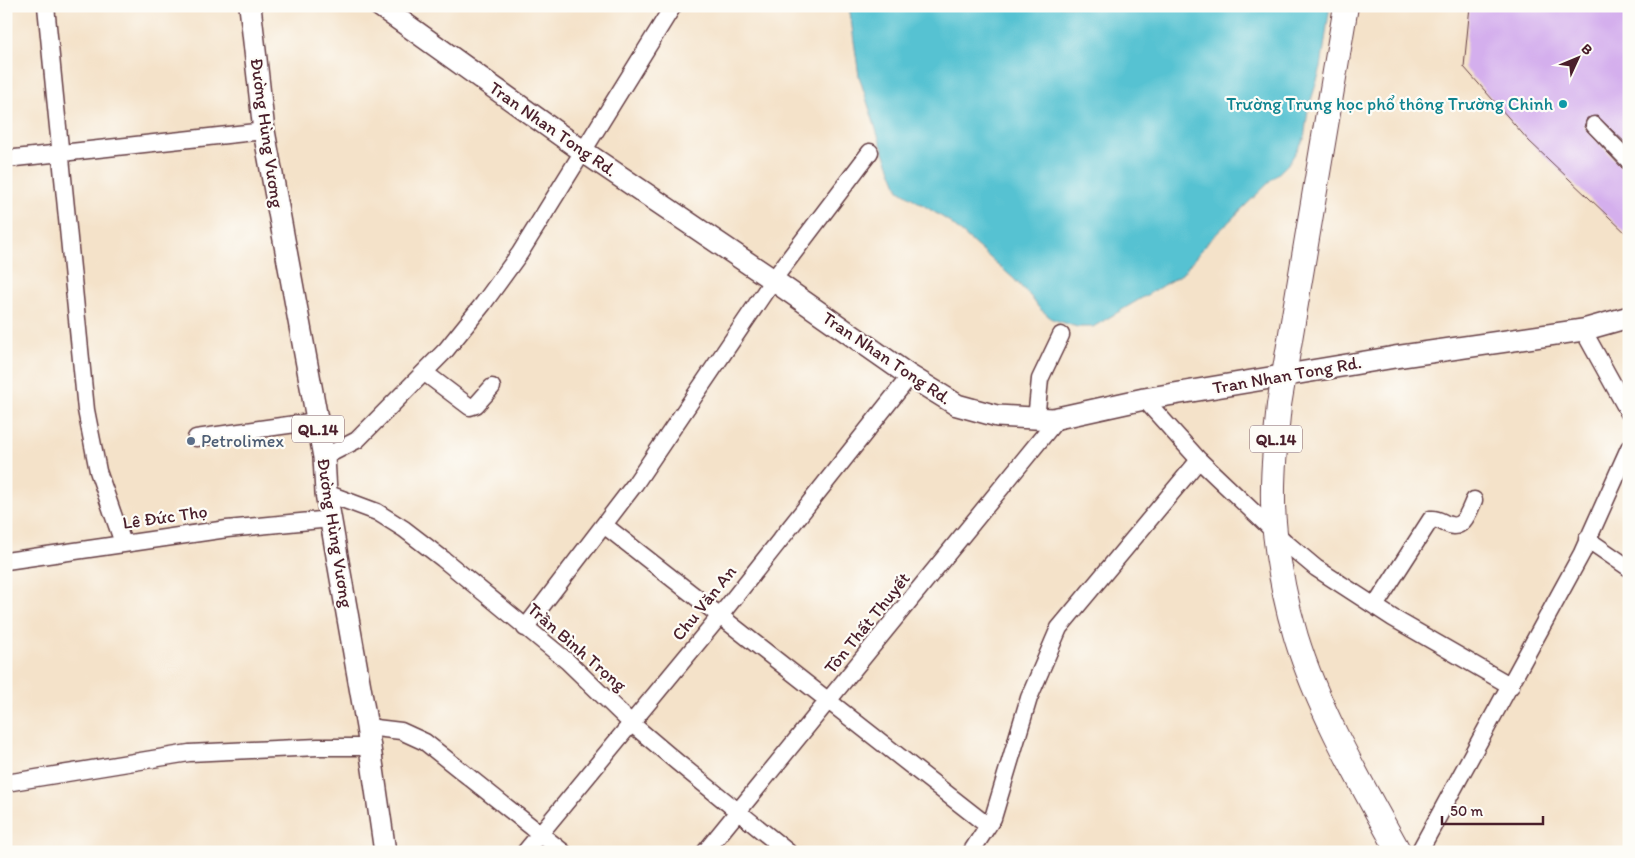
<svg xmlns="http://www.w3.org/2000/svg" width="1635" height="858" viewBox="0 0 1635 858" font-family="Itim,sans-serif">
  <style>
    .water { fill: #57c2d2; stroke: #50707e }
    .building { fill: #d4afed }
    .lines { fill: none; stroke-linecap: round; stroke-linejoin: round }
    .minor-casing { stroke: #643c43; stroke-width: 19 }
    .major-casing { stroke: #643c43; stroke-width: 24 }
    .highway-casing { stroke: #643c43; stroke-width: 26 }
    .minor { stroke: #fff; stroke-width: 16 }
    .major { stroke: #fff; stroke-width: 21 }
    .highway { stroke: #fff; stroke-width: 24 }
    .culture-dot { fill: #0f9aa8; stroke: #fdfcf7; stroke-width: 2 }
    .service-dot { fill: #5c6f8a; stroke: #fdfcf7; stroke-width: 2 }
    .labels { text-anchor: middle; stroke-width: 4.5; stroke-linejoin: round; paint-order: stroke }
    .shield { fill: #fdfcf7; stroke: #806168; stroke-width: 1 }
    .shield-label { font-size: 16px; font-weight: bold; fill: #4a1f2b }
    .culture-label { font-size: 18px; fill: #0d838f; stroke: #fdfcf7; text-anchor: end }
    .street-label { font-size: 18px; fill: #4a1f2b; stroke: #fdfcf7 }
    .service-label { font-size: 18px; fill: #4e5e75; stroke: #fdfcf7; text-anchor: start }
  </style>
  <rect width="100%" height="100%" fill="#fdfcf7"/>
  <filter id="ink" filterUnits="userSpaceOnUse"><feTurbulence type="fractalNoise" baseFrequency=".02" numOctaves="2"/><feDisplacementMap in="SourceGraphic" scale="10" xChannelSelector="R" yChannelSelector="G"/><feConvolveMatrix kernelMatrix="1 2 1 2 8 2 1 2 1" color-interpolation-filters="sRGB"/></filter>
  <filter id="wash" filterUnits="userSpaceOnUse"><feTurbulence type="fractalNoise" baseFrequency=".0096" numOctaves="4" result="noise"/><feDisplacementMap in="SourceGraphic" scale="20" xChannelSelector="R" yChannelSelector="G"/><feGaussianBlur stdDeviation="1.12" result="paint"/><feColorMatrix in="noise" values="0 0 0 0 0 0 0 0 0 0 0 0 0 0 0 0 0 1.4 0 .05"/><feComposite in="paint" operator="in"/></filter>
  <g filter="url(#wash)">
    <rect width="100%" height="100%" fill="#f4e2c9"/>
    <path class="water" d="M849 6H1330L1321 68 1308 110 1304 139 1289 163 1208 242 1182 274 1093 327H1077L1052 319 1039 308 1031 297 1013 278 947 220 899 190 880 142 859 76Z"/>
    <g id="blocks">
      <path class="building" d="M1470 6H1629V146L1597 116 1587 118 1584 127 1622 168 1629 171V236L1529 141 1464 67Z"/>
    </g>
  </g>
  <g filter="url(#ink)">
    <use href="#blocks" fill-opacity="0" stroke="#643c43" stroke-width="1"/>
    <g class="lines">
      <g class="minor-casing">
        <path id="minor" d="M46 6 86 410 98 471 123 543
          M1594 125 1629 161
          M6 159 264 131
          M1583 330 1629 413
          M425 373 470 407 476 405 492 387
          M1144 399 1199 460 1285 542 1316 568 1393 618 1511 686
          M1036 420 1040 379 1061 335
          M196 438 317 421
          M324 457 357 440 446 350 483 304 520 253 673 6
          M326 493 377 512 404 529 443 559 567 661 631 723 677 762 788 852
          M604 525 988 826
          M1587 539 1629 568
          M6 561 227 529 331 519
          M1375 606 1431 519C1438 518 1441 522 1447 524 1463 532 1469 511 1474 500
          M525 628 635 484 773 280 870 152
          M367 727 401 731 425 742 563 852
          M6 783 189 753 318 747H368
          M525 852 719 617 910 376
          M705 852 1058 418
          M971 852 993 818 1029 698 1059 628 1199 460
          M1419 852 1582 553 1629 448"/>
      </g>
      <g class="major-casing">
        <path id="major" d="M250 6 264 131 324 457 326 493 367 727 385 852
          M380 6 584 152 773 280 910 376 957 405 997 416 1053 419 1144 399 1395 357 1583 330 1629 317"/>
      </g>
      <g class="highway-casing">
        <path id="highway" d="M1346 6 1279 405C1275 447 1270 491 1275 533 1279 568 1286 604 1296 637 1319 712 1361 783 1399 852"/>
      </g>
      <use href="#minor" class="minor"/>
      <use href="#major" class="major"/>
      <use href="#highway" class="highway"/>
    </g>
  </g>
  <circle class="culture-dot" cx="1563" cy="104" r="5"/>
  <circle class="service-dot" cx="191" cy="441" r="5"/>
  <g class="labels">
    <g class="shield">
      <rect x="292" y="415.5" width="52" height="27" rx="4"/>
      <rect x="1250" y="425.5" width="52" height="27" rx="4"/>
    </g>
    <g class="shield-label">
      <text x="318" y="435">QL.14</text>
      <text x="1276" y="445">QL.14</text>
    </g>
    <g class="culture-label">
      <text x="1553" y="110">Trường Trung học phổ thông Trường Chinh</text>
    </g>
    <g class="street-label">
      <text transform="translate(553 129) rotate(35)" y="6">Tran Nhan Tong Rd.</text>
      <text transform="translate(267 133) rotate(82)" y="6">Đường Hùng Vương</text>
      <text transform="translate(887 358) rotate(34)" y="6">Tran Nhan Tong Rd.</text>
      <text transform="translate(1287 375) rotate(-10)" y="6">Tran Nhan Tong Rd.</text>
      <text transform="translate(165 517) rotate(-8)" y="6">Lê Đức Thọ</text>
      <text transform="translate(335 533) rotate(81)" y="6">Đường Hùng Vương</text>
      <text transform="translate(704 603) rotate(-51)" y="6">Chu Văn An</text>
      <text transform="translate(867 623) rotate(-51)" y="6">Tôn Thất Thuyết</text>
      <text transform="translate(577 647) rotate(41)" y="6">Trần Bình Trọng</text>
    </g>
    <g class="service-label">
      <text x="201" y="447">Petrolimex</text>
    </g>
  </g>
  <rect width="1635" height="858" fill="none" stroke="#fdfcf7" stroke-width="25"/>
  <g transform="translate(1578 58) rotate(46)" stroke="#fdfcf7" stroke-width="4" paint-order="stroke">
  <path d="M0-4L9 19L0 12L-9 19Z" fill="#4a1f2b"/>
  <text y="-8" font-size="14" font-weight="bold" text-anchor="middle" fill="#4a1f2b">B</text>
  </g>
  <path d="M1442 816v8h101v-8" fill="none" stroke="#4a1f2b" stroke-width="2.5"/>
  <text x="1450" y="816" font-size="15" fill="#4a1f2b" stroke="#fdfcf7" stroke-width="4" paint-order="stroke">50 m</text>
</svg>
